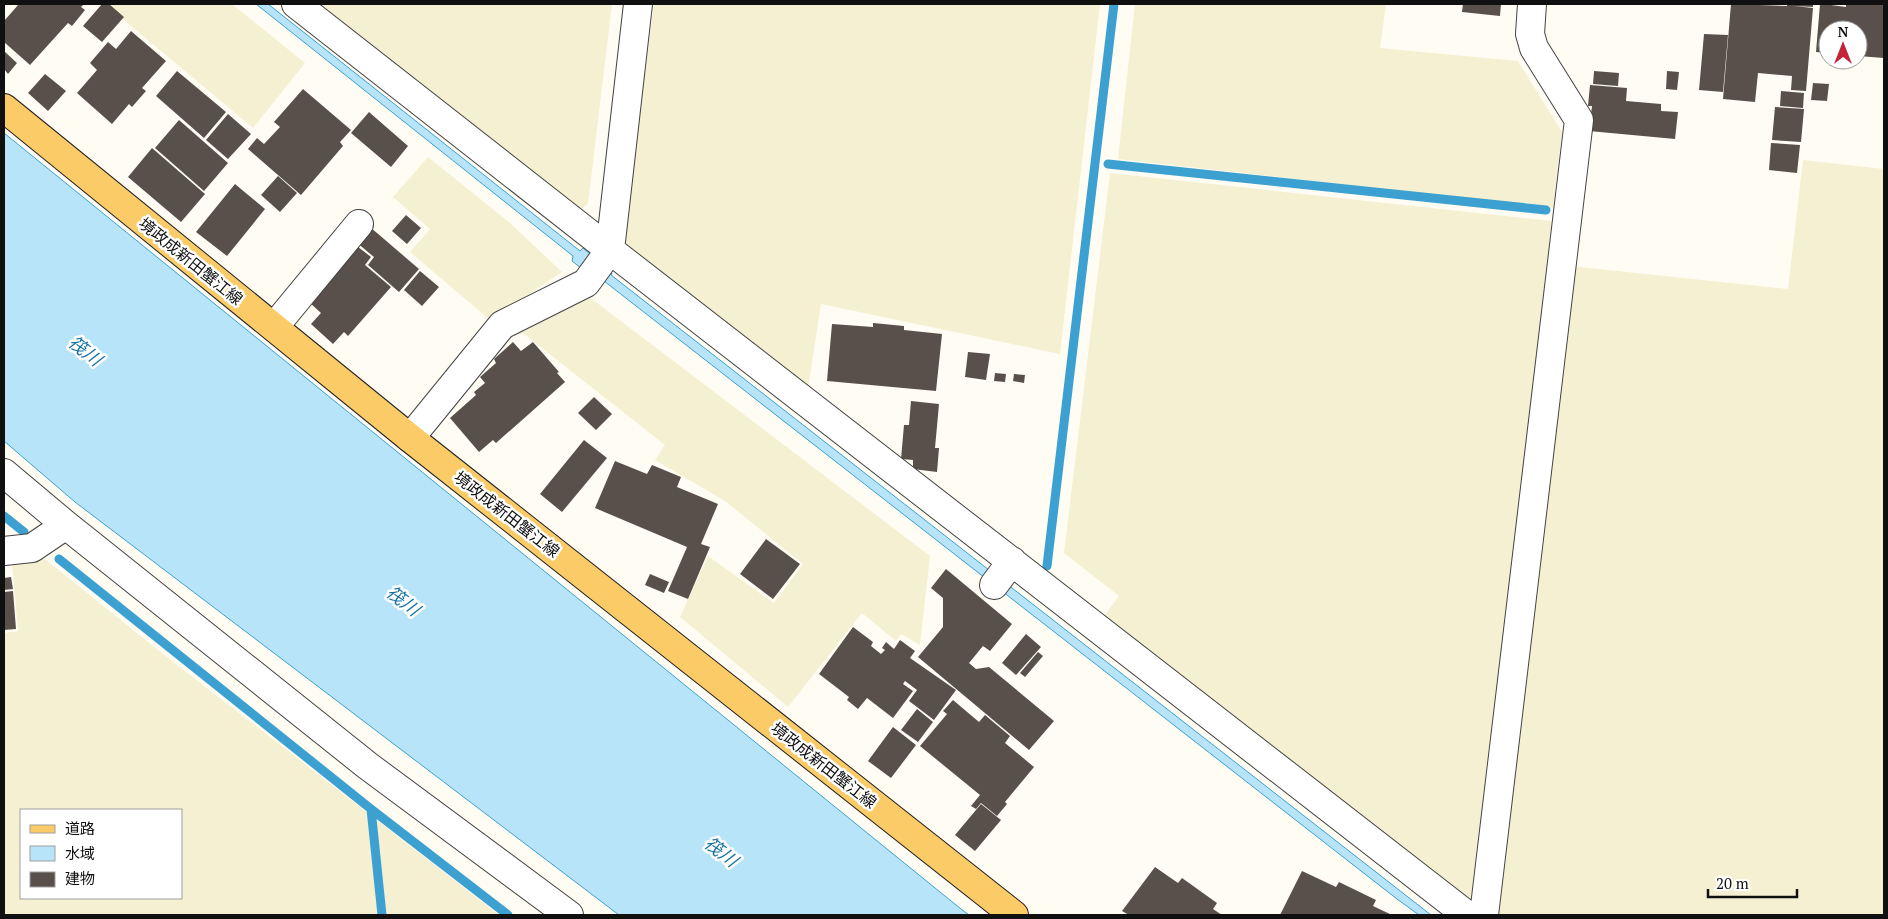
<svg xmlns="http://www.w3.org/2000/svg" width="1888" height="919" viewBox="0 0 1888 919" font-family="'PT Serif','Noto Sans JP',serif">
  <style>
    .farmland { fill: #f6f0d2; fill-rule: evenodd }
    .water { fill: #b7e4f8; stroke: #3ca1d0 }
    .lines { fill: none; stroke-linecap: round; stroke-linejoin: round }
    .stream { stroke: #3ca1d0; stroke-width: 9 }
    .building { fill: #59504c }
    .minor-casing { stroke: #434343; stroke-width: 30 }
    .major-casing { stroke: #212121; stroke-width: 30 }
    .minor { stroke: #fff; stroke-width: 28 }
    .major { stroke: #fbcb68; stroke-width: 28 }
    .labels { text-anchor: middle; stroke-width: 5; stroke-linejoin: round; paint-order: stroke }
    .street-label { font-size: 16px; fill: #101010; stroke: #fff }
    .water-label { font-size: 18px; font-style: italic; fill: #1572a6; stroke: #fff }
  </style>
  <rect width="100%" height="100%" fill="#fffcf3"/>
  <path class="farmland" d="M105 4H232L305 63 253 128Z
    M314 4H612L588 204 579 210Z
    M654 4H1100L1060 354 821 304 808 389 622 248Z
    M1135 4H1386L1380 48 1518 61 1562 132 1553 208 1118 159Z
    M428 157 510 223 562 272 490 320 410 252 430 229 393 197Z
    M1803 160 1884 169V915H1498L1570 266 1788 289Z
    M1110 173 1552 221 1473 906 1104 616 1119 596 1064 553Z
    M580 290 930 556 920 645 901 634 896 641 862 613 788 707 680 617 708 556 774 603 803 564 725 501 655 460 665 445 524 334H513Z
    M45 559 158 650 499 915H4V633L18 631 12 563ZM21 810H181V898H21Z"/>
  <path class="water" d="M256 4H268L580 251 583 248 612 273 611 275 1431 915H1419L1397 899 604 281 601 284 572 261 573 256Z
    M4 133 961 909 969 915H619L75 502 4 441Z"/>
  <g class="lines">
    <path class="stream" d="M1108 164 1546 210
      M4 516 24 532
      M59 559 371 809 508 915
      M1047 566 1114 4
      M371 809 382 915"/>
  </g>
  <path class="building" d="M19 4H84L81 7 85 10 72 26 68 23 30 65 4 42V21Z
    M102 4H109L124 17 102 42 83 26Z
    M1463 4H1501L1500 16 1462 12Z
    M1731 4 1787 6V4H1813V7L1794 6 1813 8 1806 91 1791 90 1792 76 1758 73 1755 102 1723 99Z
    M1820 4H1831V5L1846 7V4H1884V58L1858 56V30H1828V53L1816 52Z
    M131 31 166 61 142 88 146 91 132 107 129 104 112 124 77 93 97 70 90 63 108 42 116 49Z
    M1704 34 1728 35 1723 92 1699 90Z
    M4 51 17 63 8 74 4 69Z
    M177 71 226 112 204 138 156 96Z
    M1594 71 1619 73 1618 86 1593 84Z
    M1667 71 1679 72 1677 90 1666 89Z
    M45 74 66 91 48 111 28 93Z
    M1813 83 1829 84 1827 101 1811 100Z
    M1590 85 1627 88 1626 101 1661 104V111L1678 112 1675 139 1589 131 1592 106H1588Z
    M303 89 351 130 340 142 343 146 301 195 248 149 257 138 264 144 280 127 274 122Z
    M1781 91 1804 93 1803 108 1780 106Z
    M1775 107 1804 109 1801 142 1772 140Z
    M369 112 408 146 391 167 351 133Z
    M228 114 251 134 228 159 206 140Z
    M179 120 228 163 204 191 155 148Z
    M1771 143 1800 145 1797 173 1769 170Z
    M152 148 205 194 181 222 128 177Z
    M278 176 297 193 280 212 261 195Z
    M235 184 265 209 227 256 196 232Z
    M406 215 421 228 407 244 392 231Z
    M370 227 419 269 399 292 368 265 374 257 356 242Z
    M353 243 371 257 365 265 391 287 348 336 344 332 333 344 311 324 321 313 309 302Z
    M420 271 439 287 422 306 404 290Z
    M873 323 904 326V330L942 334 936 391 827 381 832 324 873 327Z
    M513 342 521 351 533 342 559 372 557 373 565 382 496 443 493 440 479 452 450 418 476 395 474 392 485 383 480 377 496 363 494 359Z
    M968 352 990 354 986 380 965 377Z
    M995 373 1006 374 1005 382 994 381Z
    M1014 374 1025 375 1024 383 1013 381Z
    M594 397 612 414 596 430 578 413Z
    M911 401 939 404 935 448H939L937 472 913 469V460L901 459 904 425H909Z
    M584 440 607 458 562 512 540 494Z
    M615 461 647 474 652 465 681 477 677 487 718 504 701 544 710 547 688 599 668 591 687 547 595 508Z
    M766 539 800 564 773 599 740 574Z
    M946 569 1012 624 990 651 983 646 969 663 976 669 989 667 1054 721 1029 750 918 657 943 627V598L931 588Z
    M650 574 669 582 664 593 645 585Z
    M11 577 13 589 4 590V578Z
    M13 591 16 629 4 630V592Z
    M853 627 873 642 871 646 881 654 885 650 882 648 886 642 894 649 900 640 915 651 910 658 956 690 934 720 909 701 917 690 905 681 903 684 913 691 893 718 867 698 858 709 847 700 849 697 819 674Z
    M1026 634 1041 647 1016 675 1002 663Z
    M1038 652 1043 656 1025 677 1020 673Z
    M953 700 979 722 985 715 1010 736 1005 743 1034 767 1005 802 1007 804 997 816 981 803 976 809 971 806 980 795 920 746 947 714 943 711Z
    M917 709 933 722 918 742 901 730Z
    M893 727 916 745 891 778 868 761Z
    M981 804 1001 820 975 851 955 835Z
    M1155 867 1178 883 1182 878 1217 903 1213 909 1222 915H1129L1122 911Z
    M1302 871 1336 887 1339 882 1376 900 1373 906 1392 915H1280Z"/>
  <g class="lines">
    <g class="minor-casing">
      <path id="minor" d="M296 4 610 250 1467 915
        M274 327 359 224
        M410 438 502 325 586 283 610 250 638 4
        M4 473 66 525 368 766 569 915
        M4 551 32 548 66 525
        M994 585 1012 561
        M1484 915 1579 120 1534 48 1530 34 1532 4"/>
    </g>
    <g class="major-casing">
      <path id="major" d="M4 108 410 438 1014 915"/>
    </g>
    <use href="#minor" class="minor"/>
    <use href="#major" class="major"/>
  </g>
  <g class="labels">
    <g class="street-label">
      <text transform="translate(191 261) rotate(39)" y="6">境政成新田蟹江線</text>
      <text transform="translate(507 514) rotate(38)" y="6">境政成新田蟹江線</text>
      <text transform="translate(824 765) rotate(38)" y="6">境政成新田蟹江線</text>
    </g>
    <g class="water-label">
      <text transform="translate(85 351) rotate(38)" y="6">筏川</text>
      <text transform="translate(403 601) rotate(38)" y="6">筏川</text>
      <text transform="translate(721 852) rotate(38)" y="6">筏川</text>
    </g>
  </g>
  <rect width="1888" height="919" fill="none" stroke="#101010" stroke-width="10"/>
  <rect x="20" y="809" width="162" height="90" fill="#ffffff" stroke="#9f9f9f"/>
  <rect x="30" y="825" width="25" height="8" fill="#fbcb68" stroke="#9f9f9f"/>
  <text x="65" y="834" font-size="15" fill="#101010">道路</text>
  <rect x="30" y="846" width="25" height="15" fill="#b7e4f8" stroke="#9f9f9f"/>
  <text x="65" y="859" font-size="15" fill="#101010">水域</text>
  <rect x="30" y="872" width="25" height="15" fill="#59504c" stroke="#9f9f9f"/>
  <text x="65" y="884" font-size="15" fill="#101010">建物</text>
  <g transform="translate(1843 45)"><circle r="24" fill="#ffffff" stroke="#9f9f9f"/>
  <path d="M0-4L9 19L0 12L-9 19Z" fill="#c52438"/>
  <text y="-8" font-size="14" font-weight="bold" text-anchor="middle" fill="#101010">N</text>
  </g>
  <path d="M1708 889v8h89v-8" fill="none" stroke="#101010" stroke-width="2.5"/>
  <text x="1716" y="889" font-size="15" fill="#101010" stroke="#ffffff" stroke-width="4" paint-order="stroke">20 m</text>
</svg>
